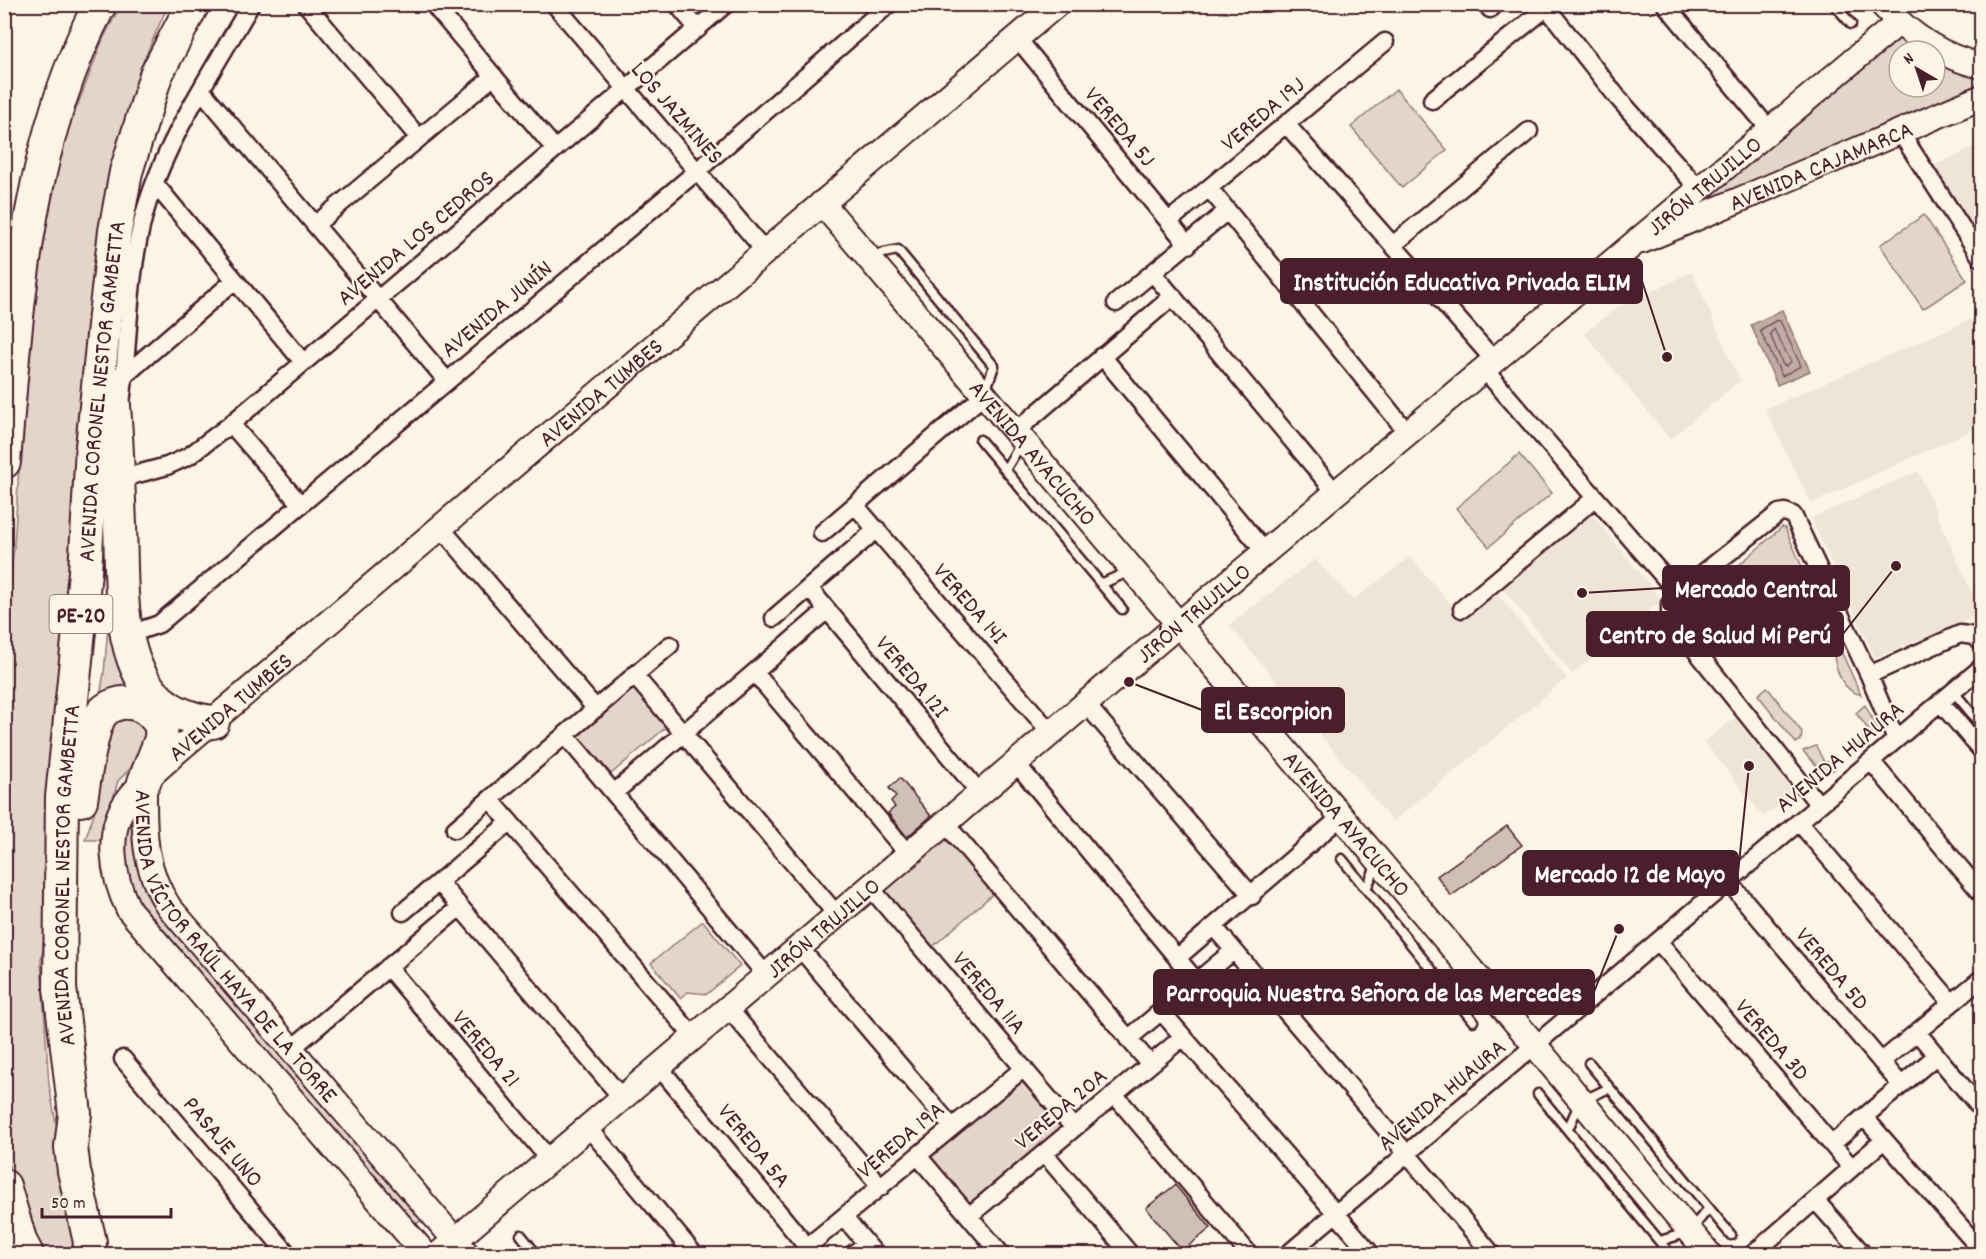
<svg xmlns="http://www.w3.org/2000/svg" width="1986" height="1259" viewBox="0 0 1986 1259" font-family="Dekko,sans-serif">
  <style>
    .built { fill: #eee5d7 }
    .green { fill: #e2d5ca; stroke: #967a7a; stroke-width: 1.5 }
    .water { fill: #c0aca5; stroke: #917474; stroke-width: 1.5 }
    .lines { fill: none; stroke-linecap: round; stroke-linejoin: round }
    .shore { stroke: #79575c; stroke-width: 1.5 }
    .building { fill: #cfc0b7; stroke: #4a1f2b; stroke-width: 1.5 }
    .lane-casing { stroke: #4a1f2b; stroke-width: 13 }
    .street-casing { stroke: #4a1f2b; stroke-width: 21 }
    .secondary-casing { stroke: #4a1f2b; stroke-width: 28 }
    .highway-casing { stroke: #4a1f2b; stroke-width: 36 }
    .lane { stroke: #fcf5e5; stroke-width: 8 }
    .street { stroke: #fcf5e5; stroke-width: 16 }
    .secondary { stroke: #fcf5e5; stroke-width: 24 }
    .highway { stroke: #fcf5e5; stroke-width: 32 }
    .labels { text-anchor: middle; stroke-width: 4.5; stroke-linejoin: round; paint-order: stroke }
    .shield { fill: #fcf5e5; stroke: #7f5f63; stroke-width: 1.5 }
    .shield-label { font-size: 22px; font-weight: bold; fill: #4a1f2b }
    .street-label { font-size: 24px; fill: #4a1f2b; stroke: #fcf5e5 }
    .leader { fill: none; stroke: #4a1f2b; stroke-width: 2 }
    .callout-dot { fill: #4a1f2b; stroke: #fcf5e5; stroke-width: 2 }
    .callout { fill: #4a1f2b; stroke: #4a1f2b; stroke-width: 2 }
    .callout-label { font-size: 26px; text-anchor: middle; font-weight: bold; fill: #fff }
  </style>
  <rect width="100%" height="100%" fill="#fcf5e5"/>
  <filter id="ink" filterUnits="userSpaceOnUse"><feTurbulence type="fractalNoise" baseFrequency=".0167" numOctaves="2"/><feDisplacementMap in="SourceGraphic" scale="12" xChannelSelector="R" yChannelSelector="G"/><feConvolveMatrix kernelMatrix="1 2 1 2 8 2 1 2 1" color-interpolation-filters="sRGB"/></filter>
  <g filter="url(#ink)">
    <path class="built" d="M1981 144V246L1930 167Z
      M1692 272 1740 381 1670 439 1584 333 1618 307Z
      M1981 315V426L1811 504 1765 409Z
      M1918 471 1981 614 1875 658 1811 518Z
      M1591 513 1662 600 1572 674 1501 586Z
      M1410 557 1461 616 1494 590 1567 678 1393 822 1229 625 1315 559 1353 600Z
      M1735 718 1795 791 1764 817 1704 742Z"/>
    <path class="green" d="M121 5H168L143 62 135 90 48 914 41 961 49 1085 80 1254H34L18 1210 4 1143V635L14 547 31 277 63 143 103 39Z
      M1890 33 1930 51H1899V87H1935V53L1981 71V85L1720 201 1675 212Z
      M1396 89 1447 150 1402 188 1351 127Z
      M1924 215 1967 280 1923 309 1880 245Z
      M1519 454 1552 493 1489 547 1456 508Z
      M1782 527 1785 528 1807 578 1776 608 1764 605 1759 608 1741 583 1739 584 1730 573Z
      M113 569 150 697 98 708 104 673Z
      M1719 582 1749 618 1746 627 1748 630 1723 653 1688 608Z
      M1836 640 1861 695C1837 689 1836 664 1831 643Z
      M636 683 670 724 611 774 576 733Z
      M1767 687 1802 732 1801 740 1796 743 1758 695Z
      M1865 705 1878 730 1860 747 1857 744 1868 735V729L1856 713Z
      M125 711 148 718 142 757 118 781 108 815V840H85L95 810 107 743 114 719Z
      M1816 746 1824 762H1830L1836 768 1825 775 1803 751Z
      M132 820 138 848 426 1218 414 1225 371 1172 334 1138 134 899C128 873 122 849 127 822Z
      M945 830 995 892 929 950 875 888Z
      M703 921 740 966 707 994 688 992 680 998 651 963Z
      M1023 1075 1068 1129 969 1210 925 1156Z"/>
    <path class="water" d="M1782 310 1810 371 1777 385 1751 325Z"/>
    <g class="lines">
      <path class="shore" d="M1777 320 1780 321 1801 366 1782 376 1760 330Z
        M1774 329 1791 362 1786 366 1783 365 1770 334Z"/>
    </g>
    <path class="building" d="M900 778 931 816 907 837 888 813 895 807 891 801 896 796 889 788Z
      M1507 826 1522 845 1451 896 1437 876Z
      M1175 1185 1211 1228 1182 1251 1146 1208Z"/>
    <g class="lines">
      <g class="lane-casing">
        <path id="lane" d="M1834 4 1851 24
          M869 256 898 250 994 366 985 392
          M980 440 1122 609
          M1005 470 1022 442
          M1101 584 1130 571
          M1953 691 1982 726
          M1342 859 1473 1021
          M1366 889 1378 862
          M1452 995 1482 984
          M1589 1063 1731 1235
          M1538 1094 1670 1254
          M1568 1129 1580 1102 1609 1088
          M521 1235 536 1254
          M1660 1241 1689 1232 1709 1208"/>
      </g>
      <g class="street-casing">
        <path id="street" d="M306 4 419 138
          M433 4 555 149
          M554 4 765 251
          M677 4 698 29
          M1544 4 1618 98 1698 188
          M1665 4 1769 129
          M1490 9 1496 4
          M1017 38 1188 245
          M202 91 447 381
          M1432 100 1546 8
          M1286 124 1493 359
          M1900 132 1982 259
          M155 184 303 362
          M1209 188 1407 432
          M1169 221 1385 42
          M315 225 494 76
          M1393 245 1529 131
          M1153 273 1335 492
          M1116 303 1227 211
          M1102 356 1265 552
          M1483 368 1678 593 1670 604V618L1819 805
          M124 376 235 280
          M122 396C129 337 128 278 143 219 162 145 213 71 251 4
          M231 424 301 505
          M1015 432 1173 296
          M119 479 167 466 189 456 231 424 726 4
          M855 505 1051 733
          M442 529 596 709
          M822 533 984 395
          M809 588 980 793
          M1678 593 1779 513 1785 512 1793 515 1869 675 1896 740
          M1462 609 1595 498
          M774 618 877 529
          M127 635 159 624 697 171 889 4
          M755 673 908 854
          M634 675 837 915
          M1869 675 1960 634 1974 636 1982 643
          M1940 702 1982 751
          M1085 703 1252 896
          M566 736 766 975
          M1871 761 1982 894
          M1016 763 1196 981
          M614 793 827 610
          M490 799 694 1037
          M1799 822 1952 1003
          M945 823 1150 1064
          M455 829 670 645
          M1728 881 1901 1085
          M439 882 622 1098
          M870 887 1074 1128
          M403 912 510 822
          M1214 927 1492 1254
          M1658 941 1852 1168
          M799 947 952 1127
          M1177 958 1342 816
          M388 967 550 1160
          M728 1008 881 1187
          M1161 1011 1371 1254
          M1917 1032 1982 1110
          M1128 1039 1233 951
          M291 1049 460 907
          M123 1059 288 1254
          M1881 1062 1982 978
          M659 1067 813 1254
          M1114 1094 1249 1254
          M1864 1117 1982 1251
          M588 1127 694 1254
          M1832 1144 1936 1056
          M1044 1153 1130 1254
          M918 1156 1001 1254
          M1816 1201 1863 1254
          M969 1216 1183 1037
          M844 1217 875 1254
          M807 1247 1024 1068
          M853 1254 866 1244
          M1288 1254 1982 667
          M1753 1254 1884 1140"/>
      </g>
      <g class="secondary-casing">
        <g id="secondary">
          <path d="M1882 4C1909 35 1941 57 1982 66"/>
          <path id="s1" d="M822 203 1523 1031 1709 1254"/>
          <path id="s2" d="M1642 241 1982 97"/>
          <path id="s3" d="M144 782C144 828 142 867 169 907L467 1254"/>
          <path id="s4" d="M425 1254 129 910C112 877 104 828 130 797 143 780 161 767 176 752L1057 4"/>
          <path id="s5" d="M439 1254 1179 624 1898 23"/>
        </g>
      </g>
      <g class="highway-casing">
        <g id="highway">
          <path d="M112 383C117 431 118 478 120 525 123 601 112 710 213 722"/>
          <path d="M4 462C17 307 26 145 100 4"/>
          <path d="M144 782 161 739 162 707"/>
          <path d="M81 800C84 782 92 724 103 712 109 706 120 702 128 703 144 703 153 714 162 726"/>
          <path d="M4 1186 21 1243 27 1254"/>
          <path id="s6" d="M89 1254 90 1242 74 1171 71 1147 75 1114 60 988 62 797 85 572 92 447 105 315 115 231 126 172 156 75 193 4"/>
        </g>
      </g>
      <use href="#lane" class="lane"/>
      <use href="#street" class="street"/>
      <use href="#secondary" class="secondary"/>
      <use href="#highway" class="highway"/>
    </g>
  </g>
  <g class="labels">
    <rect class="shield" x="49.5" y="595" width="63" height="38" rx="4.5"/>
    <g class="shield-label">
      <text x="81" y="622">PE-20</text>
    </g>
    <g class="street-label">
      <text transform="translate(678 112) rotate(49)" y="8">LOS JAZMINES</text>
      <text transform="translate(1262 113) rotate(-40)" y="8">VEREDA 19J</text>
      <text transform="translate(1121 126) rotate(50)" y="8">VEREDA 5J</text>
      <text dy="8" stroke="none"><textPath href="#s2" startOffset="194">AVENIDA CAJAMARCA</textPath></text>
      <text dy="8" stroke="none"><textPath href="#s5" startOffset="1656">JIRÓN TRUJILLO</textPath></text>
      <text transform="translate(415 237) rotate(-40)" y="8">AVENIDA LOS CEDROS</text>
      <text transform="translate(496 308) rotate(-40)" y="8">AVENIDA JUNÍN</text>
      <text dy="8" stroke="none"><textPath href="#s6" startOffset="868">AVENIDA CORONEL NESTOR GAMBETTA</textPath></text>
      <text dy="8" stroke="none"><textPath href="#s4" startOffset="1194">AVENIDA TUMBES</textPath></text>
      <text dy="8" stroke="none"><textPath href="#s1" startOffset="327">AVENIDA AYACUCHO</textPath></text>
      <text transform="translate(971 603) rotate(49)" y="8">VEREDA 14I</text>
      <text dy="8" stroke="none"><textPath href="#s5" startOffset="990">JIRÓN TRUJILLO</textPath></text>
      <text transform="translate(913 676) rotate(50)" y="8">VEREDA 12I</text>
      <text dy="8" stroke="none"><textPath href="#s4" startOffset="708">AVENIDA TUMBES</textPath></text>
      <text transform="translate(1839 756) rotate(-40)" y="8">AVENIDA HUAURA</text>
      <text dy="8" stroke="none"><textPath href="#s1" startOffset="813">AVENIDA AYACUCHO</textPath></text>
      <text dy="8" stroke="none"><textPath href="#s6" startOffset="382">AVENIDA CORONEL NESTOR GAMBETTA</textPath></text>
      <text dy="8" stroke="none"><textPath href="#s5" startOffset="504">JIRÓN TRUJILLO</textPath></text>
      <text dy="8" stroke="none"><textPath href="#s3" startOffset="195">AVENIDA VÍCTOR RAÚL HAYA DE LA TORRE</textPath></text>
      <text transform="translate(1833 968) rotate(50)" y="8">VEREDA 5D</text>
      <text transform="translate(990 992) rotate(50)" y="8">VEREDA 11A</text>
      <text transform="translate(1773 1039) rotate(49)" y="8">VEREDA 3D</text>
      <text transform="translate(487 1048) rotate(50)" y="8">VEREDA 21</text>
      <text transform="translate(1441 1094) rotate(-40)" y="8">AVENIDA HUAURA</text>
      <text transform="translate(1060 1108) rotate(-40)" y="8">VEREDA 20A</text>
      <text transform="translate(900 1139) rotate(-40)" y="8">VEREDA 19A</text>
      <text transform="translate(224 1141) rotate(50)" y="8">PASAJE UNO</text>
      <text transform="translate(755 1145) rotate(51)" y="8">VEREDA 5A</text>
    </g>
  </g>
  <path class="leader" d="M1667 357L1642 281M1582 593L1663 588M1896 566L1843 634M1129 682L1202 710M1749 766L1738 873M1619 929L1594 992"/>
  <g class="callout-dot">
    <circle cx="1667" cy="357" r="6"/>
    <circle cx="1582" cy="593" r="6"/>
    <circle cx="1896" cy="566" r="6"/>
    <circle cx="1129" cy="682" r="6"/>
    <circle cx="1749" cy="766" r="6"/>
    <circle cx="1619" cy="929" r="6"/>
  </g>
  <g class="callout">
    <rect x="1281" y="259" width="361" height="44" rx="6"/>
    <rect x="1663" y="566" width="186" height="44" rx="6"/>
    <rect x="1587" y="612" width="256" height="44" rx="6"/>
    <rect x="1202" y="688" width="142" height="44" rx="6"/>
    <rect x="1523" y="851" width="215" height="44" rx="6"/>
    <rect x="1154" y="970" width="440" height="44" rx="6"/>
  </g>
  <g class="callout-label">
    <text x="1462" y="290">Institución Educativa Privada ELIM</text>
    <text x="1756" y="597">Mercado Central</text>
    <text x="1715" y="643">Centro de Salud Mi Perú</text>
    <text x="1273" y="719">El Escorpion</text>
    <text x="1630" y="882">Mercado 12 de Mayo</text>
    <text x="1374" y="1001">Parroquia Nuestra Señora de las Mercedes</text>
  </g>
  <rect width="1986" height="1259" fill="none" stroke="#fcf5e5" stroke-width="24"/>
  <rect x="12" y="12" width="1962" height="1235" fill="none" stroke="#4a1f2b" stroke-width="2" filter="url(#ink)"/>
  <g transform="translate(1917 69) rotate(321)"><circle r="28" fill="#fcf5e5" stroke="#b59f9b" stroke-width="1.5"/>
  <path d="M0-4.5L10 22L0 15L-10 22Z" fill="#4a1f2b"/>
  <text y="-9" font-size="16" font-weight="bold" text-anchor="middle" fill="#4a1f2b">N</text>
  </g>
  <path d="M42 1208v9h129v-9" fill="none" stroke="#4a1f2b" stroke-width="3"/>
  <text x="51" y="1208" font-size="18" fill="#4a1f2b" stroke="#fcf5e5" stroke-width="4.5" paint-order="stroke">50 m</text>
</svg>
